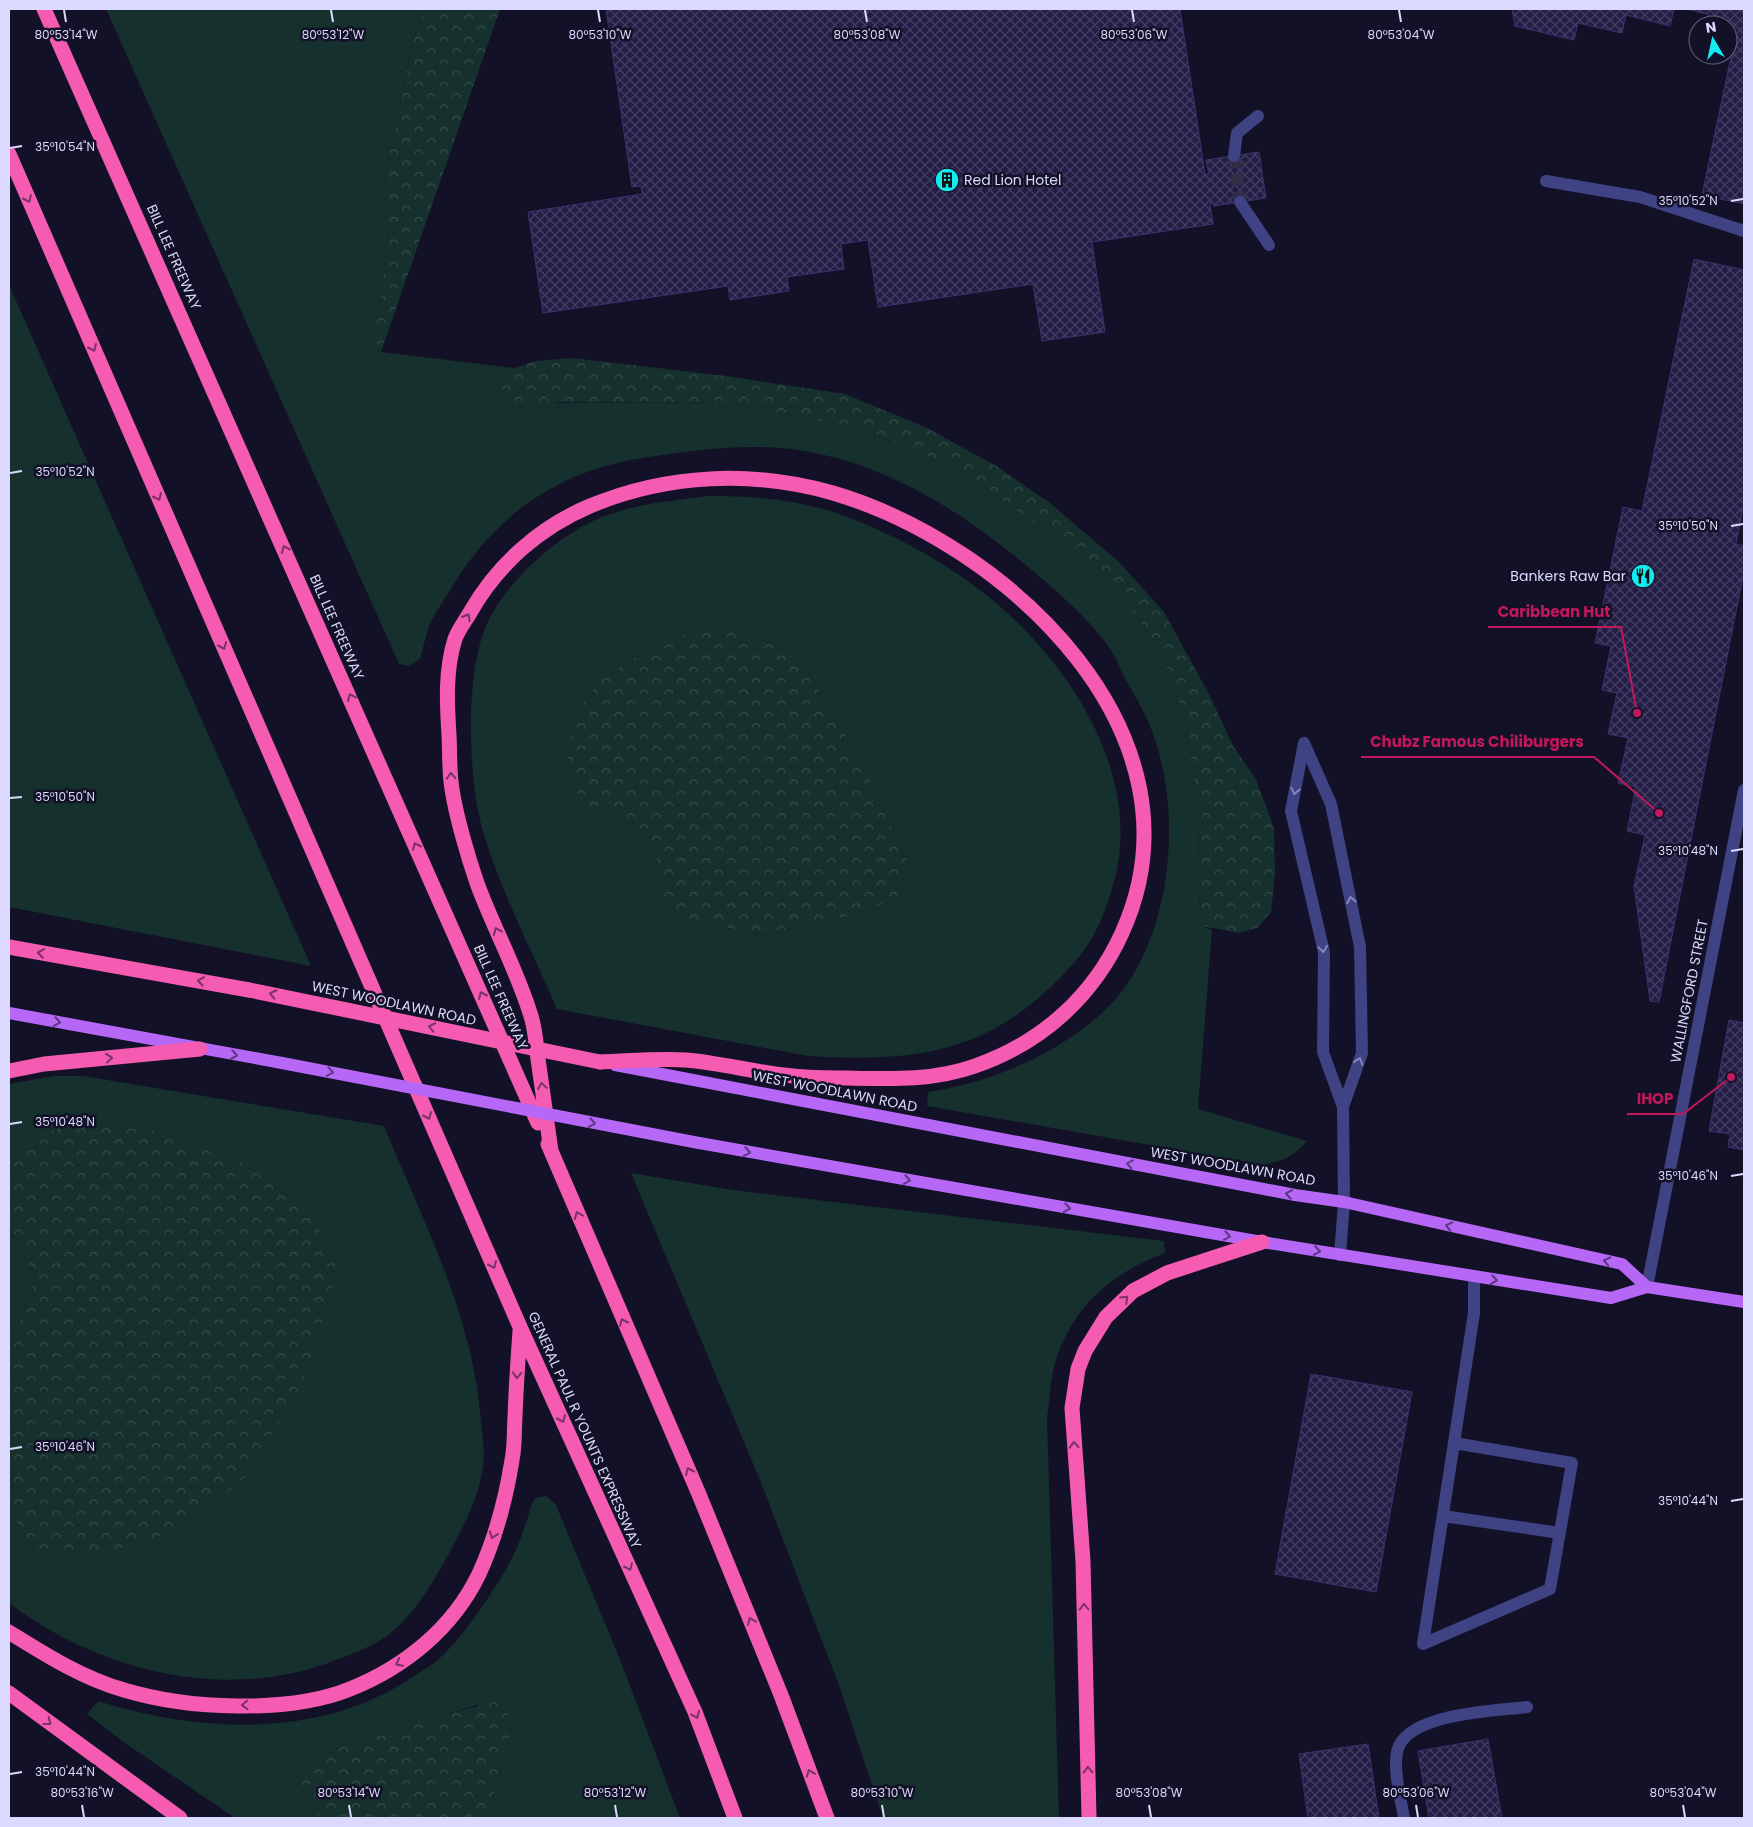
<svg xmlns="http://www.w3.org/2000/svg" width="1753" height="1827" viewBox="0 0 1753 1827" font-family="Poppins,sans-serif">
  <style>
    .grass { fill: #15302d; fill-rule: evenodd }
    .forest { fill: url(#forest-crowns) }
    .building { fill: url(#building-cross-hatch); stroke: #3a3271 }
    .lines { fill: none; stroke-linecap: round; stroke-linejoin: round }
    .minor-tunnel { stroke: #312f47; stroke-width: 12; stroke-dasharray: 12 6; stroke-linecap: butt }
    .minor { stroke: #3f4283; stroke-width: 12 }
    .major { stroke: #b667f6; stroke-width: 12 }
    .highway { stroke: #f55cb1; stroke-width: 15 }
    .major-bridge { stroke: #b667f6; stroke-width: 12 }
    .highway-bridge { stroke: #f55cb1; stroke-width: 15 }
    .oneway { stroke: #793365 }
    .oneway2 { stroke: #8586ba }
    .oneway3 { stroke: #5c3884 }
    .ticks { fill: none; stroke: #dbd9fd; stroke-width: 2 }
    .labels { text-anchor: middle; stroke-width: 5; stroke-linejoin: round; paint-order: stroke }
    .poi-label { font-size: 14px; fill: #dbd9fd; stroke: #131127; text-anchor: start }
    .street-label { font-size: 14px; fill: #dbd9fd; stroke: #131127 }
    .ticks-label { font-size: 12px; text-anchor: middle; fill: #dbd9fd; stroke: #131127; stroke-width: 5; stroke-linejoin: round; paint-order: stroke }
    .leader { fill: none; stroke: #c2185b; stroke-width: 2 }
    .callout-dot { fill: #c2185b; stroke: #131127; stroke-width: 2 }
    .callout-label { font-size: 15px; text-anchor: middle; font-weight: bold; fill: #c2185b; stroke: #131127; stroke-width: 5; stroke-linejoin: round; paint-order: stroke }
  </style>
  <defs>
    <pattern id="forest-crowns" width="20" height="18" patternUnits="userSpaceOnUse" patternTransform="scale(1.25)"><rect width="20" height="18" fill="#15302d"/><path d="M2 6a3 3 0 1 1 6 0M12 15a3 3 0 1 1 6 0" fill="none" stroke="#364d4c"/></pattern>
    <pattern id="building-cross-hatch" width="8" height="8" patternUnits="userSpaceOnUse" patternTransform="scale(1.25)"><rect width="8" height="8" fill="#241e47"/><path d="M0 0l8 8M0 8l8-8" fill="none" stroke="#433e62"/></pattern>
  </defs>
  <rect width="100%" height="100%" fill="#131127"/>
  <path class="grass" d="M106 9H425L414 37 385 174 388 229 382 287 371 348 381 352 515 368 501 385 558 403H734L864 430 960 470 1055 538 1125 601 1161 652 1184 717 1199 809 1198 889 1203 926 1212 930 1198 1109 1307 1141C1295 1156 1282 1161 1264 1165L927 1106 928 1092C995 1083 1081 1045 1123 990 1174 922 1182 804 1150 726 1144 711 1135 696 1127 682 1121 671 1117 659 1110 649 1092 622 1065 599 1040 577 975 521 900 470 815 453 758 441 699 449 642 458 559 471 496 514 452 587 445 599 436 611 430 624 426 635 423 648 420 659L409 666 399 664Z
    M9 285 311 966 9 907Z
    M709 496C757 496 805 500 850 518 912 542 975 579 1022 627 1087 693 1141 790 1113 885 1102 924 1090 948 1061 977 985 1055 912 1062 808 1056L557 1009C531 949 500 890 482 828 468 776 465 676 486 626 503 586 548 545 585 525 622 505 668 501 709 496ZM722 626 798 653 869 777 907 860 901 893 814 922 766 935 722 927 681 917 661 897 655 843 633 823Z
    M54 1076H83L384 1126C423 1221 474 1318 481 1422 482 1433 484 1445 484 1456 482 1492 465 1524 448 1555 434 1581 415 1613 392 1632 376 1645 355 1653 336 1660 227 1703 100 1672 9 1603V1512L35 1549 311 1214 244 1163 157 1131 9 1156V1084Z
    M631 1173 733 1190 1164 1241 1165 1253C1110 1274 1073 1306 1055 1363 1050 1380 1050 1400 1047 1417L1059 1818H883L839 1685 762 1485Z
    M9 1235 12 1236 36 1276 20 1321 9 1328Z
    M546 1496 556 1505 621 1662 680 1818H481L490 1806 513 1724 477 1705 346 1744 307 1766 343 1817 354 1818H235L125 1743 87 1714 98 1701C199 1733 320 1739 411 1678 420 1672 431 1666 439 1659 461 1638 479 1612 495 1587 508 1568 518 1548 525 1526 529 1517 529 1507 535 1498Z"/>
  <path class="forest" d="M425 9H500L381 352 371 348 382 287 388 229 385 174 414 37Z
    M572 358 726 376 845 394 927 428 998 467 1051 504 1119 562 1164 612 1210 696 1233 746 1256 779 1274 829 1275 873 1271 912 1257 928 1239 933 1203 926 1198 888 1199 809 1184 717 1161 652 1125 601 1055 538 960 470 864 430 734 403 508 402 501 385 515 368 536 361Z
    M722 626 798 653 869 777 907 860 901 893 865 913 814 922 766 935 722 927 681 917 661 897 655 843 633 823 581 803 567 759 573 717 600 681 658 642Z
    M78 1124 157 1131 244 1163 311 1214 336 1260 330 1299 302 1386 242 1481 171 1532 108 1553 35 1549 9 1512V1328L20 1321 36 1276 12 1236 9 1235V1156L16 1154 46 1132Z
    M495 1702 504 1708 513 1724 490 1806 481 1818H354L316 1815 298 1788 307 1766 346 1744 422 1720Z"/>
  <path class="building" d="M606 9H1180L1205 174H1209L1206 160 1259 152 1266 198 1214 206 1213 203H1210L1213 224 1092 242 1105 332 1042 341 1033 284 878 307 868 240 841 244 844 269 787 277 789 291 730 300 728 286 543 313 528 212 642 194 641 186 632 187Z
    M1512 9H1674L1670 26 1626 15 1622 33 1578 23 1574 40 1515 26Z
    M1686 9H1744V204L1702 195 1732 52 1728 45V25H1715L1707 14Z
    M1694 259 1744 270V502L1736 544 1744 546V571L1659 1002 1650 1001 1634 886 1645 835 1627 831 1636 787 1618 783 1628 738 1608 734 1617 693 1602 690 1611 646 1595 643 1623 507 1642 511Z
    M1729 1020 1744 1023V1150L1728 1147 1730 1134 1709 1131Z
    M1311 1374 1412 1392 1376 1592 1275 1574Z
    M1488 1739 1502 1818H1429L1418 1751Z
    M1368 1744 1379 1818H1308L1299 1754Z"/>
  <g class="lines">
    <path class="minor-tunnel" d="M1234 156 1240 202"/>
    <path class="minor" d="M1234 156 1237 133 1258 116
      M1546 181 1640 197 1744 231
      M1240 202 1269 245
      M1304 743 1291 811 1324 952 1323 1052 1343 1107 1344 1202 1340 1255
      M1304 743 1331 804 1360 947 1362 1053 1343 1107
      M1647 1287 1744 790
      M1454 1443 1572 1463 1550 1589 1423 1644 1474 1313V1277
      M1443 1516 1560 1533
      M1404 1818C1401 1799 1391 1764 1399 1746 1414 1713 1496 1711 1527 1707"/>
    <path class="major" d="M9 1013 282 1063
      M615 1065 1295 1195 1344 1202 1622 1264 1647 1287
      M699 1143 1262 1242 1611 1298 1647 1287 1744 1302"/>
    <path class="highway" d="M44 9 538 1123
      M9 154 520 1327 695 1712 735 1818
      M9 947 249 990
      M9 1071 44 1064 200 1049
      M548 1144 698 1492 781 1695 827 1818
      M551 1151C547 1123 543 1094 539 1066 536 1048 536 1029 530 1013 516 968 493 927 477 883 468 857 456 816 452 789 449 772 450 753 449 735 447 704 445 670 455 639 458 630 466 620 471 611 498 564 540 527 590 506 667 474 753 470 833 493 1008 545 1212 735 1122 933 1093 997 1041 1043 975 1066 933 1081 890 1079 847 1078 829 1078 810 1078 793 1076 757 1073 722 1063 686 1060 658 1058 629 1061 600 1062
      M9 1632C46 1655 82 1678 124 1690 187 1709 288 1714 350 1689 405 1667 453 1628 479 1574 495 1539 506 1498 512 1460 515 1446 514 1431 515 1417 516 1388 518 1359 520 1331
      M9 1693 180 1818
      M1089 1818 1083 1561 1072 1408 1078 1369 1085 1351 1106 1317 1133 1291 1167 1273 1262 1242"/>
    <path class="major-bridge" d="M282 1063 699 1143"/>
    <path class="highway-bridge" d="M249 990 600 1062"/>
  </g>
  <defs><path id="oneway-chevron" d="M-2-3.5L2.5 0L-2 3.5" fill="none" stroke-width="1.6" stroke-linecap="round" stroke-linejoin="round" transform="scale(1.25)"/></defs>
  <g class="oneway">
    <use href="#oneway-chevron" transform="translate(28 199) rotate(66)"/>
    <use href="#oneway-chevron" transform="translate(93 348) rotate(66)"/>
    <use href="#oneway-chevron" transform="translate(158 497) rotate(66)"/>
    <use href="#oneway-chevron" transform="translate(285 549) rotate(-114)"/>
    <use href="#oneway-chevron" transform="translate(467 617) rotate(-60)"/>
    <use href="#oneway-chevron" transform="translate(223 646) rotate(66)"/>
    <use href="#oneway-chevron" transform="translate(351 697) rotate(-114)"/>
    <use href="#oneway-chevron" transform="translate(451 776) rotate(-93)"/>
    <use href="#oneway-chevron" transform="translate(416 846) rotate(-114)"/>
    <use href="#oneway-chevron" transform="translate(497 931) rotate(-112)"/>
    <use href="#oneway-chevron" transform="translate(41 953) rotate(-170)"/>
    <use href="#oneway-chevron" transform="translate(201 981) rotate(-170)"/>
    <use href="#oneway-chevron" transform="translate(273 994) rotate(-168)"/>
    <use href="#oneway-chevron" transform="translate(482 995) rotate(-114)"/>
    <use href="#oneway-chevron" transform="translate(432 1027) rotate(-168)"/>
    <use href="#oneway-chevron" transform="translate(109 1058) rotate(-6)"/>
    <use href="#oneway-chevron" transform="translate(542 1086) rotate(-98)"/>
    <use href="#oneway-chevron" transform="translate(428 1116) rotate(66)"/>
    <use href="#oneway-chevron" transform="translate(578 1215) rotate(-113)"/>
    <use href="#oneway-chevron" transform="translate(493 1265) rotate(66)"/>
    <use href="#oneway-chevron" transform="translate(1125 1299) rotate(-44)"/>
    <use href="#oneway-chevron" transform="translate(623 1322) rotate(-114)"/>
    <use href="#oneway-chevron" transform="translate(517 1375) rotate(93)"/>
    <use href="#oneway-chevron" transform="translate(562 1419) rotate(66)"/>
    <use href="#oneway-chevron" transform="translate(1074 1445) rotate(-94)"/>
    <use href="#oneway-chevron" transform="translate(689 1471) rotate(-114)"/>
    <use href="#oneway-chevron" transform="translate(493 1535) rotate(110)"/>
    <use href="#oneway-chevron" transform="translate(629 1567) rotate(66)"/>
    <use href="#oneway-chevron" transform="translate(1084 1607) rotate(-91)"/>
    <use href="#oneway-chevron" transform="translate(751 1621) rotate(-112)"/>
    <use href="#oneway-chevron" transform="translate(399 1663) rotate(152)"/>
    <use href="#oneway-chevron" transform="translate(245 1705) rotate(178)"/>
    <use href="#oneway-chevron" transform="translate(696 1715) rotate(68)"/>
    <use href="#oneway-chevron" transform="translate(48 1722) rotate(37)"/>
    <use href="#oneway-chevron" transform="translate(1088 1770) rotate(-92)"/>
    <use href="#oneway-chevron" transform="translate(810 1773) rotate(-110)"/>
  </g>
  <g class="oneway2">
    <use href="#oneway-chevron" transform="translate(1295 791) rotate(101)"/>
    <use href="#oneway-chevron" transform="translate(1351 900) rotate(-101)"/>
    <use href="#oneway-chevron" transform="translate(1323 949) rotate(82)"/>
    <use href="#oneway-chevron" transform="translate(1359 1061) rotate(-71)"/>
  </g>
  <g class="oneway3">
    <use href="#oneway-chevron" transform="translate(57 1022) rotate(10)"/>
    <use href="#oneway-chevron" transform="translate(234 1055) rotate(10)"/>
    <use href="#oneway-chevron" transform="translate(330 1072) rotate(11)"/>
    <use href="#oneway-chevron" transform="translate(592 1123) rotate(11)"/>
    <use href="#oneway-chevron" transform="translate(747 1152) rotate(10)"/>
    <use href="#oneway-chevron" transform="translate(1130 1164) rotate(-169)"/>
    <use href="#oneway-chevron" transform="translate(907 1180) rotate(10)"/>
    <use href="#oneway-chevron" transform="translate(1289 1194) rotate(-170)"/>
    <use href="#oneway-chevron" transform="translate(1067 1208) rotate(10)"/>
    <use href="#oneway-chevron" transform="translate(1449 1226) rotate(-167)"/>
    <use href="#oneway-chevron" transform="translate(1227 1236) rotate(10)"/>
    <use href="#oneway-chevron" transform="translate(1317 1251) rotate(9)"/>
    <use href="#oneway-chevron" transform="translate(1607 1261) rotate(-167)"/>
    <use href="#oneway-chevron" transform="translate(1494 1280) rotate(9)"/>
  </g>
  <path class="ticks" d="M64 10 66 22M331 10 333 22M598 10 600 22M865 10 867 22M1132 10 1134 22M1399 10 1401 22M10 148 22 146M1731 201 1743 199M10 473 22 471M1731 526 1743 524M10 798 22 797M1731 851 1743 849M10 1124 22 1122M1731 1176 1743 1174M10 1449 22 1447M1731 1501 1743 1499M10 1774 22 1772M82 1805 84 1817M349 1805 351 1817M615 1805 617 1817M882 1805 884 1817M1149 1805 1151 1817M1416 1805 1418 1817M1683 1805 1685 1817"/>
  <defs>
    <g id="building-disc" transform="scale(1.25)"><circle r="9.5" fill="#11ebf1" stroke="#131127"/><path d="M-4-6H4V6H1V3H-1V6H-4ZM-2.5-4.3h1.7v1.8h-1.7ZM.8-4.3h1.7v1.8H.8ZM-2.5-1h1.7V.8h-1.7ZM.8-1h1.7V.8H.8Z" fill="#111"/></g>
    <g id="restaurant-disc" transform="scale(1.25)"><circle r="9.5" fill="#11ebf1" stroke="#131127"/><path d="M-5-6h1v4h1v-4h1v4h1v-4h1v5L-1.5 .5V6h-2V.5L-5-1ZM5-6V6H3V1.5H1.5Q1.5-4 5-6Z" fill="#111"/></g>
  </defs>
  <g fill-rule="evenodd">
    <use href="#building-disc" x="947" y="180"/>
    <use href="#restaurant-disc" x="1643" y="576"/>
  </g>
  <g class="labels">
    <g class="poi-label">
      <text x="964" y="185">Red Lion Hotel</text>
      <text x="1626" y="581" text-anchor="end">Bankers Raw Bar</text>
    </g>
    <g class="street-label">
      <text transform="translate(174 257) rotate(66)" y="5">BILL LEE FREEWAY</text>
      <text transform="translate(337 627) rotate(66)" y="5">BILL LEE FREEWAY</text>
      <text transform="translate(1689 991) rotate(-79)" y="5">WALLINGFORD STREET</text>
      <text transform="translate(501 997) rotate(66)" y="5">BILL LEE FREEWAY</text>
      <text transform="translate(394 1003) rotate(12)" y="5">WEST WOODLAWN ROAD</text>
      <text transform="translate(835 1091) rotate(11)" y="5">WEST WOODLAWN ROAD</text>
      <text transform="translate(1233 1166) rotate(10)" y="5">WEST WOODLAWN ROAD</text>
      <text transform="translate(585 1430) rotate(66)" y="5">GENERAL PAUL R YOUNTS EXPRESSWAY</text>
    </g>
  </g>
  <g class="ticks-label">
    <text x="66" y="39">80°53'14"W</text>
    <text x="333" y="39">80°53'12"W</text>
    <text x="600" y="39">80°53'10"W</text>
    <text x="867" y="39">80°53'08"W</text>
    <text x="1134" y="39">80°53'06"W</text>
    <text x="1401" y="39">80°53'04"W</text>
    <text x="65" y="151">35°10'54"N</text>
    <text x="1688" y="205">35°10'52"N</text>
    <text x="65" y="476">35°10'52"N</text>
    <text x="1688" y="530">35°10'50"N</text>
    <text x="65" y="801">35°10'50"N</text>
    <text x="1688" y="855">35°10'48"N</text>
    <text x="65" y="1126">35°10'48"N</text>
    <text x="1688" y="1180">35°10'46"N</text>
    <text x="65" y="1451">35°10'46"N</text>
    <text x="1688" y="1505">35°10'44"N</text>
    <text x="65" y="1776">35°10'44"N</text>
    <text x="82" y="1797">80°53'16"W</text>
    <text x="349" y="1797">80°53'14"W</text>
    <text x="615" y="1797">80°53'12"W</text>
    <text x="882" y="1797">80°53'10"W</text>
    <text x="1149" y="1797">80°53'08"W</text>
    <text x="1416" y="1797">80°53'06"W</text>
    <text x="1683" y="1797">80°53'04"W</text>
  </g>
  <path class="leader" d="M1637 713L1621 627H1488M1659 813L1594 757H1361M1731 1077L1683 1114H1627"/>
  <g class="callout-dot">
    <circle cx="1637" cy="713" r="5"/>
    <circle cx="1659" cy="813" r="5"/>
    <circle cx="1731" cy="1077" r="5"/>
  </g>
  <g class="callout-label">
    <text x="1554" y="617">Caribbean Hut</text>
    <text x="1477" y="747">Chubz Famous Chiliburgers</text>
    <text x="1655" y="1104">IHOP</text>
  </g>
  <rect width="1753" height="1827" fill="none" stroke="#dbd9fd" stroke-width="20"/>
  <g transform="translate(1713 40) rotate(351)"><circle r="24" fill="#131127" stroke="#63617d"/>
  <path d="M0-4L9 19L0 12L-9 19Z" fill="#11ebf1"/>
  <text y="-8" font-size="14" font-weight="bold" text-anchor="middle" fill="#dbd9fd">N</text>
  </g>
</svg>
